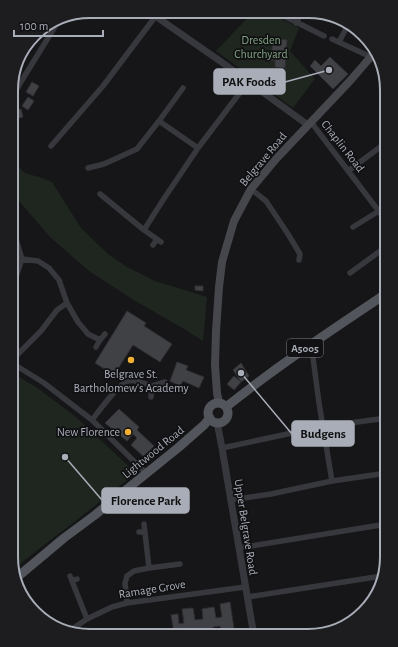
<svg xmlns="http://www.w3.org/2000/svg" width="398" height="647" viewBox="0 0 398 647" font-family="'Alegreya Sans',sans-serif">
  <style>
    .green { fill: #1e261f }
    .building { fill: #404145; stroke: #303034 }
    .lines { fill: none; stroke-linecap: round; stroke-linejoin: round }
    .minor { stroke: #37383d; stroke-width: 5.5 }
    .tertiary { stroke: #37383d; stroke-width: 7 }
    .secondary { stroke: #45474d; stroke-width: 8 }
    .primary { stroke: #53555c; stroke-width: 9 }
    .poi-dot { fill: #f2b134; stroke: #111113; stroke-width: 1.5 }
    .labels { text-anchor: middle; stroke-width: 3.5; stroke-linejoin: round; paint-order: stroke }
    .shield { fill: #111113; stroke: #7b7e86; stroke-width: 1 }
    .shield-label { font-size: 11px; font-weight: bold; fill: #a8adb8 }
    .park-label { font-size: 12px; fill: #7fa381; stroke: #111113 }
    .street-label { font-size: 12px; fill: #a8adb8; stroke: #111113 }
    .poi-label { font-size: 12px; fill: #a8adb8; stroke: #111113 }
    .rim { fill: none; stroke: #a8adb8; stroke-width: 2 }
    .leader { fill: none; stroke: #a8adb8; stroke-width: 1.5 }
    .callout-dot { fill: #a8adb8; stroke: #111113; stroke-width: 1.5 }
    .callout { fill: #a8adb8; stroke: #a8adb8; stroke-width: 1.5 }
    .callout-label { font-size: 13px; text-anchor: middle; font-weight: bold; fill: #111 }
  </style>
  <rect width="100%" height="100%" fill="#161618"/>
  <path class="green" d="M253 12H268L299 28 290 51 315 79 293 108 216 51Z
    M12 161 25 173 42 178 52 182 81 228 108 254 127 267 155 281 207 297 203 341 184 329 132 299 89 271 50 237 19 201 11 208Z
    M11 372 39 389 76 417 136 473 78 519 13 569 11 557Z"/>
  <path class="building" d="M273 38 287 40 285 68 275 67V60H271Z
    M330 57 348 74 333 89 310 66 315 60 321 66Z
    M17 62 22 65 15 74 14 73Z
    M32 82 39 86 33 96 26 92Z
    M28 97 34 101 28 110 22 106Z
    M21 109 23 117 13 120 12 112Z
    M195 286H203V291L195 290Z
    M127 311 146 323 144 326 172 344 160 362 133 345 114 375 95 363Z
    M177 362 188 366 186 370 204 377 199 388 183 381 180 386 170 381Z
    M241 363 249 376 241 382 233 370Z
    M234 376 241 382 234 390 227 384Z
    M119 409 139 427 137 430 154 446 144 457 131 445 137 438 133 434 127 441 105 423Z
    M230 602 235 636H222L220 626 213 627 214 636H182V631L174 632 171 615 178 614 179 624 184 623 182 609 193 608 195 620 203 619 202 609 214 607 216 618 222 617 220 604Z"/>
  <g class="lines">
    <path class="minor" d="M276 12 324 36
      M296 23 302 12
      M332 39 371 57
      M339 42 348 25
      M12 79 19 85
      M13 96 19 85 61 17
      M159 121 198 148
      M311 122 387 222
      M51 146 103 86 155 17
      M88 168 104 164 137 149 159 121 183 88
      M348 171 387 142
      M251 189 266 201 288 234 300 254 299 260
      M100 194 144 230 161 242
      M353 227 387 206
      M144 230 163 200 198 148 248 82
      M153 245 157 239
      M22 259 38 261 49 268 59 280 67 303 78 322 88 334 100 340
      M350 273 387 246
      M11 284 16 277 22 259 16 239 11 235
      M308 346 312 350 319 403 332 481
      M96 347 100 340 105 334
      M11 361 41 331 57 310 67 303
      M11 364 20 368 44 383 92 420 146 473
      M152 386 165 382
      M92 420C99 411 118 384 128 381 135 379 144 384 152 386L151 397
      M222 448 320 427 387 418
      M230 500 271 494 332 481 387 473
      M144 524 149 568
      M139 532H145
      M239 548 387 524
      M70 576 87 619
      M72 581 77 579
      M247 597 382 576
      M127 603 125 583 127 576 134 571 149 568 180 564
      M69 631 87 619 112 607 127 603 245 587"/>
    <path class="tertiary" d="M148 11 220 61 308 125
      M217 422 222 448 254 636"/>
    <path class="secondary" d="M219 403 217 393 215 365 216 331 219 287 222 262 234 221 251 189 276 159 349 82 375 52"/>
    <path class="primary" d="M208 413a10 10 0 1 1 20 0a10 10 0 1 1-20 0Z
      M226 407C277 366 332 330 387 293
      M15 579 64 538 95 515 179 447 204 425 210 418"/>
  </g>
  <g class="poi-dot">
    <circle cx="131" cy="360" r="4"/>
    <circle cx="128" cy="432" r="4"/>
  </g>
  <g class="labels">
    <rect class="shield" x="287" y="339" width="36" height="18" rx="3"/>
    <g class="shield-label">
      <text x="305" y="352">A5005</text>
    </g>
    <g class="park-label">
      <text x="261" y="44">Dresden<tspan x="261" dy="14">Churchyard</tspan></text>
    </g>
    <g class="street-label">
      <text transform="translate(343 146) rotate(52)" y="4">Chaplin Road</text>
      <text transform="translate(263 159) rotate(-50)" y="4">Belgrave Road</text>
      <text transform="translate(153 452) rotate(-39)" y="4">Lightwood Road</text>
      <text transform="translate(246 527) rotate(81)" y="4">Upper Belgrave Road</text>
      <text transform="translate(152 589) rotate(-9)" y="4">Ramage Grove</text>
    </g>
    <g class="poi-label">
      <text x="131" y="378">Belgrave St.<tspan x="131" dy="14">Bartholomew's Academy</tspan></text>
      <text x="120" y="436" text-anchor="end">New Florence</text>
    </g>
  </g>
  <path d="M0 0H398V647H0ZM90 18H308A72 72 0 0 1 380 90V557A72 72 0 0 1 308 629H90A72 72 0 0 1 18 557V90A72 72 0 0 1 90 18Z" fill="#1d1d20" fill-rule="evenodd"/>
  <path class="rim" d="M90 18H308A72 72 0 0 1 380 90V557A72 72 0 0 1 308 629H90A72 72 0 0 1 18 557V90A72 72 0 0 1 90 18Z"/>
  <path class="leader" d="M329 70L285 82M241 373L292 434M65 457L102 500"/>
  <g class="callout-dot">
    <circle cx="329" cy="70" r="4"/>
    <circle cx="241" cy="373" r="4"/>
    <circle cx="65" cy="457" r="4"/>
  </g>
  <g class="callout">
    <rect x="214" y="69" width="71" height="25" rx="4"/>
    <rect x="292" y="421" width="62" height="25" rx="4"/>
    <rect x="102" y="488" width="87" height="25" rx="4"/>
  </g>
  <g class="callout-label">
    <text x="249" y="86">PAK Foods</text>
    <text x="323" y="438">Budgens</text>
    <text x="146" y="505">Florence Park</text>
  </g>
  <path d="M14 30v6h89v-6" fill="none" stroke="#a8adb8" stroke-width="2"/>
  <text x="20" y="30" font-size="12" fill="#a8adb8" stroke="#111113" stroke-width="3" paint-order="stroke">100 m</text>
</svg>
